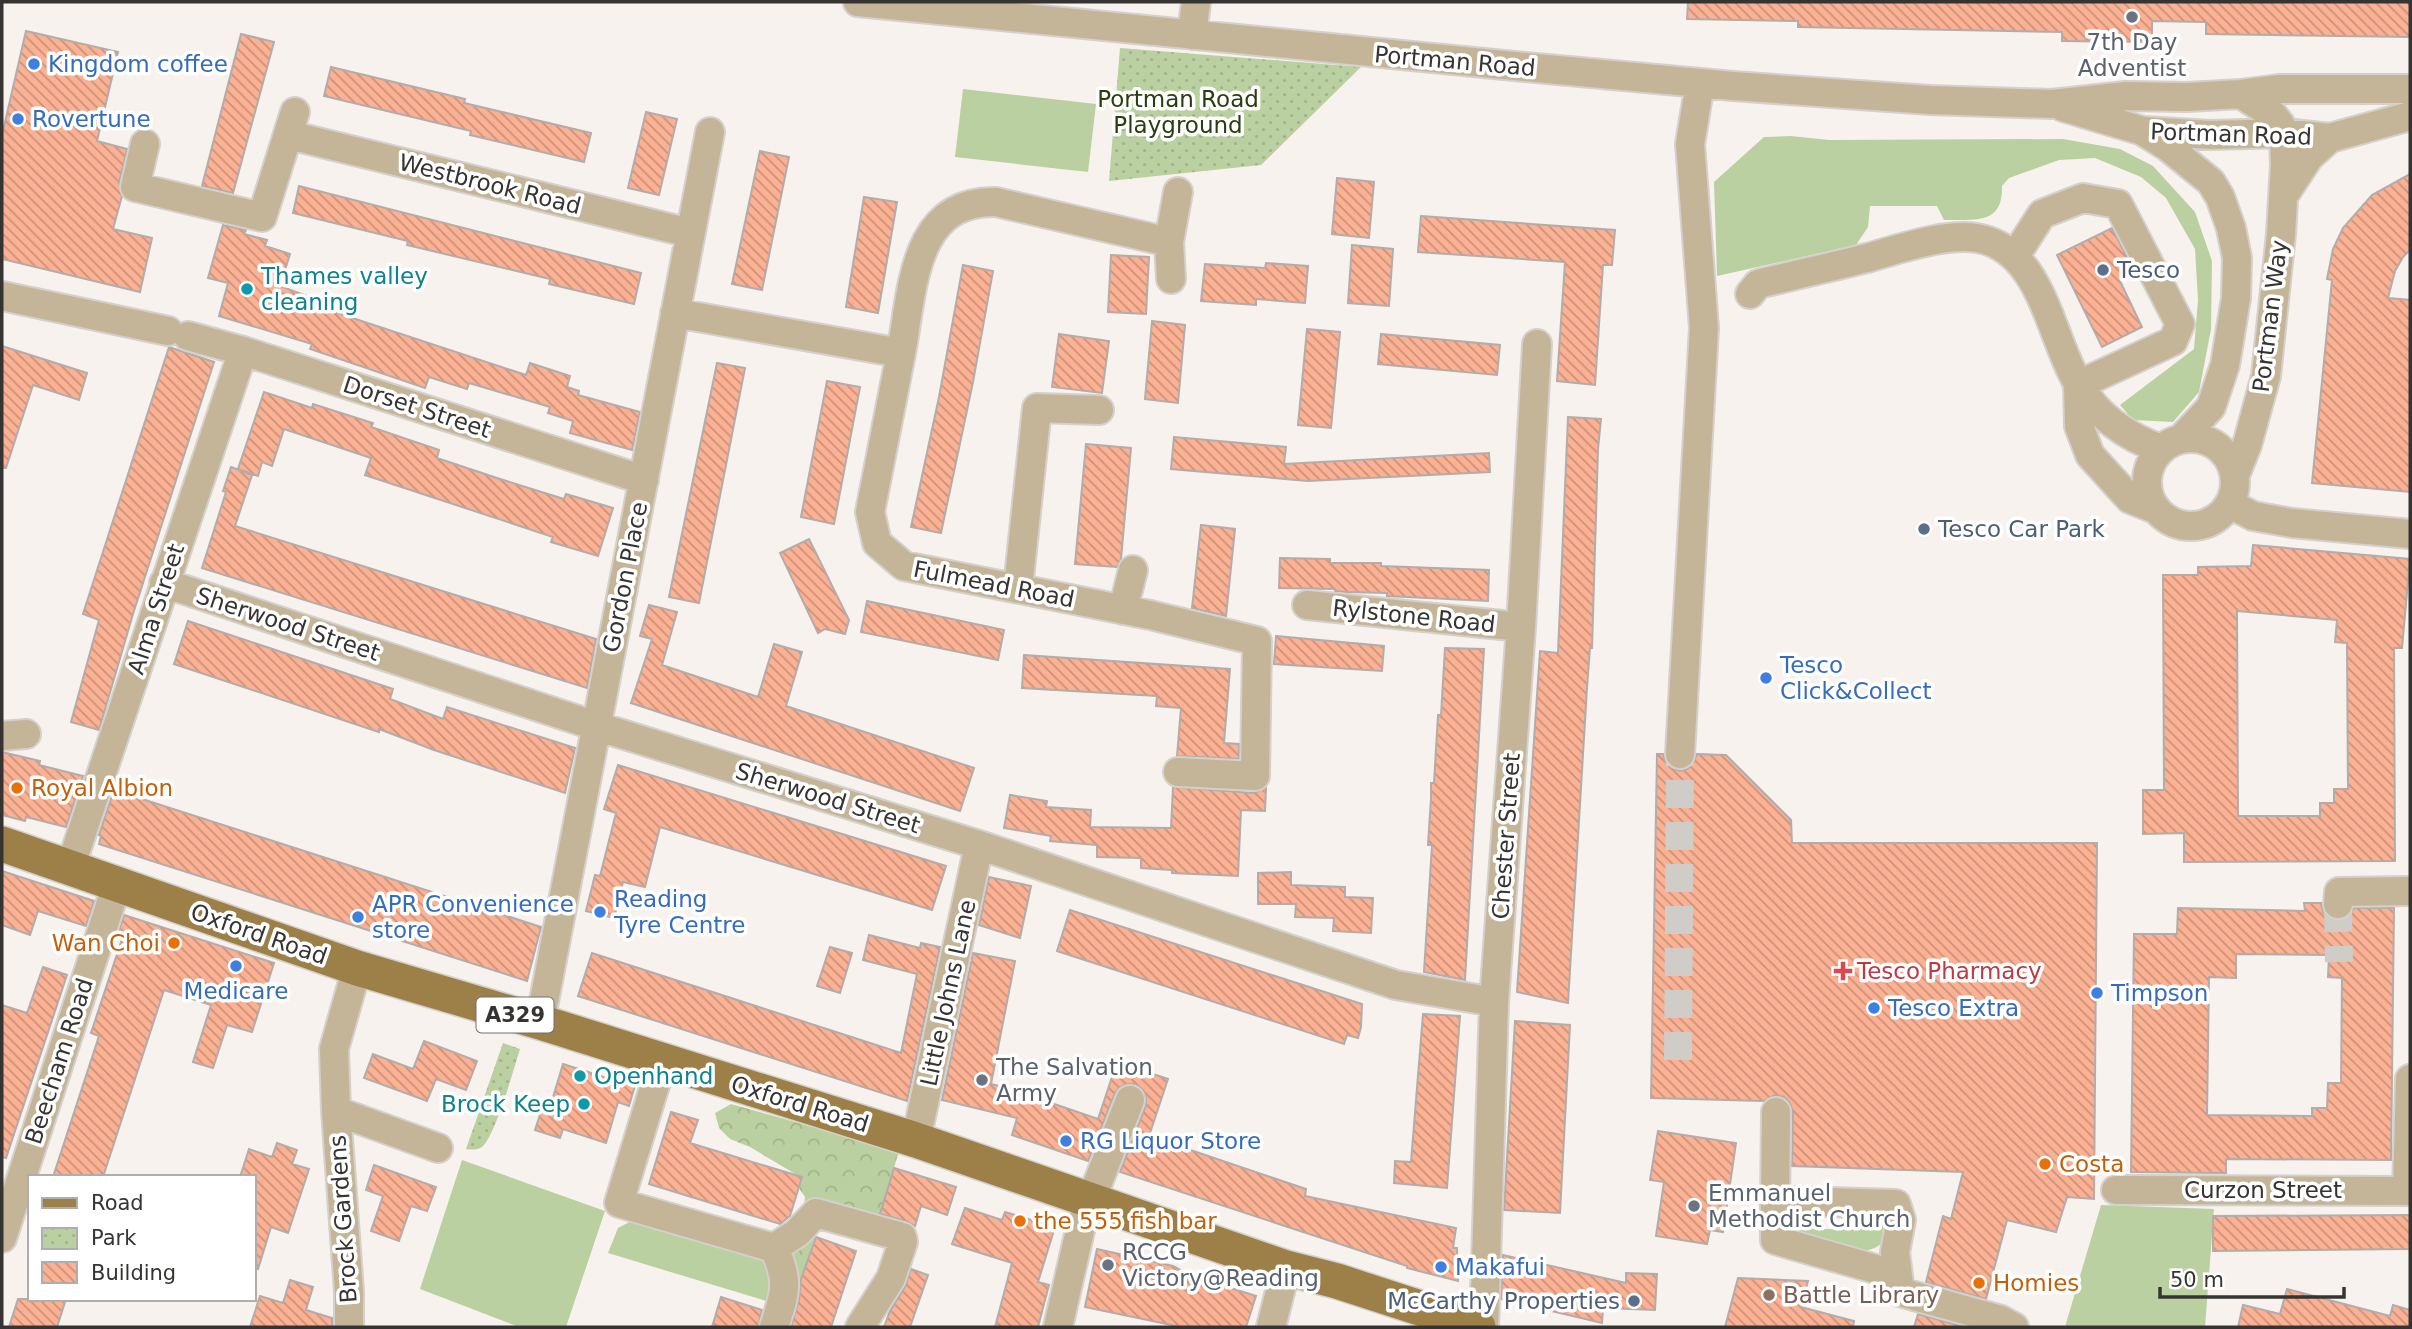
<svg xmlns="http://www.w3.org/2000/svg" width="2412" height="1329" viewBox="0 0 2412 1329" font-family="'DejaVu Sans',sans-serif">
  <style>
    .grass { fill: #bad0a1 }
    .forest { fill: url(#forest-crowns) }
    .park { fill: url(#park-dots) }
    .building { fill: url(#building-back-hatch); stroke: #b3acaa; stroke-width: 2; fill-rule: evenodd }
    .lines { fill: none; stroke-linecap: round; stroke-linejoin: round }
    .minor-tunnel { stroke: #d0ccc8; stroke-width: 28; stroke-dasharray: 28 14; stroke-linecap: butt }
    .minor-casing { stroke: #d4d0cb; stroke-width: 32 }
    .major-casing { stroke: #d4d0cb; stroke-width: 38 }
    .minor { stroke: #c5b598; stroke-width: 28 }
    .major { stroke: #9d7f48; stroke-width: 35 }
    .worship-dot { fill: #6b7280; stroke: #fff; stroke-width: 2.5 }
    .shop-dot { fill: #3f7fe0; stroke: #fff; stroke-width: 2.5 }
    .service-dot { fill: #5c6f8a; stroke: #fff; stroke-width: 2.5 }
    .culture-dot { fill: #0f9aa8; stroke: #fff; stroke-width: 2.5 }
    .food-dot { fill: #e8710a; stroke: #fff; stroke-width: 2.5 }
    .health-dot { fill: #e0444e; stroke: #fff; stroke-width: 2.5 }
    .education-dot { fill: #8d6e63; stroke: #fff; stroke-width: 2.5 }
    .labels { text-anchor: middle; stroke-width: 7; stroke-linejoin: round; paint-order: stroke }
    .shield { fill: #fff; stroke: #727170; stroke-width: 2 }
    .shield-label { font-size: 21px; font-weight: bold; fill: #363432 }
    .worship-label { font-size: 23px; fill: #5b616d; stroke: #fff; text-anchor: start }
    .street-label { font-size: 23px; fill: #363432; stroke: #fff }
    .shop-label { font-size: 23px; fill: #366cbe; stroke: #fff; text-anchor: start }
    .park-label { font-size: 23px; fill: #2a3d0c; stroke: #fff }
    .service-label { font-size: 23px; fill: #4e5e75; stroke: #fff; text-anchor: start }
    .culture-label { font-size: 23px; fill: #0d838f; stroke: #fff; text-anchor: start }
    .food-label { font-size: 23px; fill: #c56008; stroke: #fff; text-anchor: start }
    .health-label { font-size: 23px; fill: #be3a42; stroke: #fff; text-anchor: start }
    .education-label { font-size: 23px; fill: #785e54; stroke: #fff; text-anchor: start }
  </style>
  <defs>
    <pattern id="forest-crowns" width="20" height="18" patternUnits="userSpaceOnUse" patternTransform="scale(1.75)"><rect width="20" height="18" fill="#bad0a1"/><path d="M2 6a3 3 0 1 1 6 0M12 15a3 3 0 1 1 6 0" fill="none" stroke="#a0b38b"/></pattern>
    <pattern id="park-dots" width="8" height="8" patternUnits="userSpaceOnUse" patternTransform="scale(1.75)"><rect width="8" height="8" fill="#bad0a1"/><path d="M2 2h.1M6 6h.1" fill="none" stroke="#a0b38b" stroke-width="1.8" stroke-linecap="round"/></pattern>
    <pattern id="building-back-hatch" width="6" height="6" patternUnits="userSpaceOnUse" patternTransform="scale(1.75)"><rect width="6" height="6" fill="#fbb194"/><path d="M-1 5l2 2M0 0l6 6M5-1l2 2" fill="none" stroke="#cc9179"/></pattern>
  </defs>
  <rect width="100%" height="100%" fill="#f7f2ed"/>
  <path class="grass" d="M963 89 1096 104 1088 172 955 157Z
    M1791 136 1829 140 2063 139 2120 149 2153 166 2195 212 2212 261 2211 329 2199 392 2173 422 2133 420 2120 405 2194 349 2198 300 2195 249 2166 198 2141 177 2095 158 2059 160 2009 178 2002 186C2003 226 1974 219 1944 220L1937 206H1870L1868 227 1856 245 1717 276 1714 182 1764 137Z
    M462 1160 605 1211 566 1327H519L420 1289Z
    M2101 1205 2214 1209 2205 1327H2065Z
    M1801 1210 1802 1229H1877L1878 1211 1886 1216C1888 1237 1885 1248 1863 1251L1793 1231 1795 1214Z
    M637 1218 766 1260 776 1304 608 1253 618 1228Z"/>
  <path class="forest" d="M731 1104 899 1151 878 1221 820 1222 801 1278 778 1269 802 1236 805 1197 799 1188 802 1178 750 1147 730 1139 719 1128 715 1113Z"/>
  <path class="park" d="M1120 48 1361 67 1261 165 1109 181Z
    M503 1043 520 1049C514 1068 495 1137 482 1147 477 1150 472 1150 466 1149Z"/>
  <path class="building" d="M1688 2H2410V37L2206 34V22L2152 21V42L2062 41V32L1798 27V21L1687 19Z
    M26 31 118 52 97 141 127 149 119 183 122 196 113 229 152 238 140 292 2 259V135Z
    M241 34 274 42 233 193 202 186Z
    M331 67 465 99 464 103 591 133 584 162 470 135 471 131 324 96Z
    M646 112 677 119 659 195 628 188Z
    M760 151 789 157 762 290 732 284Z
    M2410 174V250L2403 257 2395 271 2388 298 2410 300V492L2312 483 2332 280 2327 279 2333 249 2343 228 2372 195Z
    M1337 178 1374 182 1369 238 1332 234Z
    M299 186 641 273 634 304 549 284 550 279 407 245 408 241 293 213Z
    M864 197 897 202 878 313 846 307Z
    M1421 216 1615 230 1612 265H1603L1595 385 1557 381 1565 262 1418 252Z
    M223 225 246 230 244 234 267 240 265 246 290 254 280 286 315 299 313 305 526 375 530 363 570 376 567 387 579 391 578 395 640 412 632 450 570 433 573 421 548 413 550 407 469 383 467 389 429 377 425 388 310 349 312 344 219 316 228 283 208 278Z
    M2112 228 2135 273 2120 281 2142 327 2102 347 2057 255Z
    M1352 245 1393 249 1389 306 1348 303Z
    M1111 255 1149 257 1146 314 1108 312Z
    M1266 263 1308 266 1305 303 1256 299V305L1201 301 1205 264 1265 268Z
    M963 265 993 271 973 382 941 533 911 527 939 397Z
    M1152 321 1185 325 1178 403 1145 399Z
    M1307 329 1340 332 1331 428 1298 425Z
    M1059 334 1109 341 1102 393 1052 387Z
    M1381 334 1500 345 1497 375 1378 364Z
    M2 346 87 373 79 400 33 385 6 468H2Z
    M169 347 214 362 133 614 99 730 71 722 99 620 83 614Z
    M717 363 745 368 699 603 669 597Z
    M827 381 860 387 834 524 801 517Z
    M264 392 312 408 313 404 373 423 371 427 439 450 437 458 500 479 564 499 566 494 613 508 598 556 551 542 553 537 365 475 371 458 284 429 272 466 262 462 258 476 238 469Z
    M1568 417 1601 419 1598 449 1592 648H1590L1587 688 1568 1003 1517 992 1540 651 1558 653Z
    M1174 437 1286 447 1284 464 1489 453 1490 472 1308 481 1171 469Z
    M1086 444 1131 448 1121 559 1117 567 1075 564Z
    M231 467 252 475 235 526 596 639 587 688 202 568 226 492 223 491Z
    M1201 525 1235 529 1226 616 1192 608Z
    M809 539 849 620 845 634 825 629 818 633 780 553Z
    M2253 545 2410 559 2402 648H2394L2395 861 2184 862V833L2143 834V790H2164L2163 575H2198V567L2251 566ZM2237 611 2337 620 2335 642 2347 643 2348 789H2334V803H2320V816H2238Z
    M1280 558 1330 559V563H1381V566L1489 570 1488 601 1387 596V593L1346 592 1335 591V589L1279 588Z
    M867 601 1004 630 998 660 861 632Z
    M649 605 677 612 662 665 758 697 774 644 802 652 786 706 974 768 960 811 631 703 652 639 640 636Z
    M188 621 393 689 390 699 443 719 447 707 575 748 565 793 434 750 379 729V732L174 664Z
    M1276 636 1384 646 1382 671 1274 664Z
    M1445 648 1484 649 1465 980 1424 972 1432 845H1428L1431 798V783H1434L1438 715H1441Z
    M1024 655 1230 669 1224 743 1239 744V759L1177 756 1181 708 1156 706 1157 696 1022 688Z
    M2 752 40 761 39 765 83 776 66 827 26 817 25 821 2 815Z
    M1657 754H1663L1665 761 1670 767 1680 771 1687 769 1693 764 1697 754 1726 755 1791 820 1792 843H2097L2094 1199 2067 1197 2056 1232 2007 1220 1986 1299 1926 1282 1943 1216 1951 1219 1963 1172 1792 1166 1793 1112 1790 1103 1784 1097 1775 1095 1764 1101 1651 1098Z
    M618 765 946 866 932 910 660 827 645 887 623 882 614 918 586 911 595 875 600 876 616 813 604 809Z
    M1173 787 1254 793 1266 788 1265 811 1241 810 1238 876 1172 873V870L1141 868V858L1097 857V845L1050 841 1051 836 1004 828 1010 795 1047 801 1046 807 1091 810 1090 827 1171 828Z
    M114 790 541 927 527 981 99 844 101 836 99 835Z
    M2 871 94 901 86 926 38 911 30 935 2 925Z
    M1291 872V885L1345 887V897L1373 898 1371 933 1333 931 1334 918 1295 917 1296 904H1258V873Z
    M989 877 1031 886 1020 938 979 925Z
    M2304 903H2321L2323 912 2328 917 2337 921 2346 919 2354 908H2394L2391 1160 2226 1159V1173L2131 1172 2134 934H2177L2178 908 2305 911ZM2236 954 2329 955 2328 977 2342 978 2341 1083H2328L2327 1108H2312V1116L2207 1115 2209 977 2236 978Z
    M1070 910 1362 1004 1361 1027 1358 1038 1347 1035 1344 1044 1057 951Z
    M124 915 274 963 252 1032 227 1025 213 1068 193 1062 211 1005 164 990 103 1177H53L99 1036 91 1033 122 939 117 937Z
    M869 935 920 948 921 943 940 947 907 1101 578 996 592 953 901 1053 917 974 863 960Z
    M830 947 852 953 840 993 817 986Z
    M973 953 1015 961 991 1084 1028 1093V1095L1098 1119 1117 1062 1168 1079 1149 1136 1306 1189 1305 1196 1456 1228 1453 1248H1457L1458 1281 1407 1268V1266L1120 1172 1146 1105V1098L1143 1090 1135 1084H1127L1120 1087 1115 1093 1088 1161 1012 1135 1017 1118 942 1100Z
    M43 967 67 975 6 1158 2 1157V1005L27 1013Z
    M1423 1014 1460 1016 1447 1188 1394 1183 1395 1161 1411 1162Z
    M1515 1021 1570 1025 1560 1213 1504 1210Z
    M424 1041 477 1061 466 1090 436 1079 427 1101 364 1078 373 1054 413 1069Z
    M563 1064 610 1079 613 1072 637 1079 629 1106 618 1102 606 1143 563 1129 560 1138 535 1130 543 1105 550 1107Z
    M671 1112 698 1120 690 1143 802 1177 790 1216 780 1224 649 1184Z
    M1658 1131 1736 1143 1723 1232 1710 1230 1707 1244 1656 1236 1664 1182 1650 1180Z
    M277 1143 297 1150 292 1164 309 1169 288 1233 271 1227 258 1269 254 1268V1177H240L249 1149 272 1157Z
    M374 1165 436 1187 427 1211 411 1206 399 1241 371 1231 383 1196 366 1190Z
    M894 1168 956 1187 947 1215 921 1206 915 1226 906 1221 880 1214Z
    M965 1208 1002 1220 1005 1212 1055 1227 1038 1282 1049 1285 1038 1327H995L1012 1263 952 1244Z
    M2410 1215V1249L2213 1251V1216Z
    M816 1237 856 1251 831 1327H791L799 1300 801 1279Z
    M1097 1249 1173 1266 1192 1276 1256 1296 1246 1327H1181L1085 1307Z
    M1503 1255 1626 1283V1273L1657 1274 1655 1310 1603 1308 1602 1323 1501 1299Z
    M911 1269 928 1275 910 1327H884L890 1311 905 1287Z
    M1738 1278 1808 1281 1801 1307 1854 1321 1853 1327H1725Z
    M290 1280 313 1287 306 1310 332 1318V1327H250L260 1296 283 1303Z
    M2287 1289 2390 1316 2393 1305 2410 1310V1327H2238L2243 1305 2280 1314Z
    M721 1297 762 1310 758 1327H712Z
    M18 1299H66L57 1327H9Z
    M1918 1314 1965 1327H1914Z"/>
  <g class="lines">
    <path class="minor-tunnel" d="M2338 904 2339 962
      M1678 1060 1680 754"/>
    <g class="minor-casing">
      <path id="minor" d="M858 2 1525 67 1733 86 1930 100 2052 104 2126 96 2187 97 2241 94 2279 89H2410
        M1192 35 1196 2
        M2063 107 2143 131 2211 135 2284 133 2330 138 2410 116
        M2144 132 2168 147 2211 182 2220 197 2231 228 2237 258 2236 298 2225 365 2211 407 2181 439
        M289 135 690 233
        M145 144 135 187 262 217 295 112
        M2284 195 2309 157 2330 138
        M2015 256 2042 214 2083 198 2118 204 2180 324 2173 341 2078 385
        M1171 279 1169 242 1178 192
        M1750 294 1758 284C1795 275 1831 267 1867 258 1899 249 1944 233 1977 238 2043 249 2050 339 2079 385 2098 417 2127 437 2161 449
        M2 296 168 331
        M675 313 901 353 870 512 877 543 904 566 1150 615 1257 641 1255 776 1178 772
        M188 336 243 351 644 480
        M901 353C913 290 912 200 996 202L1169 242
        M2078 385 2079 426 2090 455 2130 499 2155 509
        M2147 482a44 44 0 1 1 88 0a44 44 0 1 1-88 0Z
        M2235 475 2247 445 2266 376 2281 234 2285 165 2284 133 2280 124 2273 115 2241 94
        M2230 504 2253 516 2292 523 2410 534
        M164 583 596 726 979 845 1396 985 1494 1002
        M1018 588 1037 408 1099 410
        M1307 605 1521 627
        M1123 610 1133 570
        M2 736 26 734
        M1680 754 1704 328 1690 144 1700 83
        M70 868 243 351
        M2338 904 2339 892 2410 891
        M540 1022 710 132
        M662 1062 619 1203 774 1248 797 1233 816 1213 902 1237 903 1242 891 1278 860 1327
        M336 1111 438 1148
        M916 1140 979 845
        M2116 1190 2410 1191
        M2407 1191 2410 1079
        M1775 1211 1776 1112
        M2 1238 117 884
        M1900 1292 1895 1252 1901 1220 1896 1204 1794 1201 1775 1211V1240L1879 1270 1900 1292 2001 1320 2014 1327
        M349 1327V1292L336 1111 334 1049 357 968
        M774 1327C785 1293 790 1282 774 1248
        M1058 1327 1081 1226 1130 1100
        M1271 1327 1286 1268
        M1484 1327 1494 1002 1521 627 1537 344"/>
    </g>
    <g class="major-casing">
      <path id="major" d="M2 844 357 968 540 1022 916 1140 1286 1268 1337 1281 1478 1327"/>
    </g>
    <use href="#minor" class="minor"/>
    <use href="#major" class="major"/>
  </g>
  <g class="worship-dot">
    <circle cx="2132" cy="17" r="7"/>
    <circle cx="982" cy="1080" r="7"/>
    <circle cx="1694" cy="1206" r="7"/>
    <circle cx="1108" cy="1265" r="7"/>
  </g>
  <g class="shop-dot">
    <circle cx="34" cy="64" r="7"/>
    <circle cx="18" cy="119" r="7"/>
    <circle cx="1766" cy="678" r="7"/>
    <circle cx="600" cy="912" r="7"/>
    <circle cx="358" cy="917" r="7"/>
    <circle cx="236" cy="966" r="7"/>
    <circle cx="2097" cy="993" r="7"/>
    <circle cx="1874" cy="1008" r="7"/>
    <circle cx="1066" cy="1141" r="7"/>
    <circle cx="1441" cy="1267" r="7"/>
  </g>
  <g class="service-dot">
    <circle cx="2103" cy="270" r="7"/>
    <circle cx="1924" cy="529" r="7"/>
    <circle cx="1634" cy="1301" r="7"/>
  </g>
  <g class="culture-dot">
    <circle cx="247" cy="289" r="7"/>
    <circle cx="580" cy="1076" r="7"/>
    <circle cx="584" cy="1104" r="7"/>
  </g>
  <g class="food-dot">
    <circle cx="17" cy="788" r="7"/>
    <circle cx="174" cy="943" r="7"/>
    <circle cx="2045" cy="1164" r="7"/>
    <circle cx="1020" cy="1221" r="7"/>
    <circle cx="1979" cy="1283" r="7"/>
  </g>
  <path class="health-dot" d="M1839.5 960.5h7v7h7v7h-7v7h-7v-7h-7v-7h7z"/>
  <circle class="education-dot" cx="1769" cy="1295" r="7"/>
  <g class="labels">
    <rect class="shield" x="476.5" y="997.5" width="77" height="35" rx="5"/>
    <g class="shield-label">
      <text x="515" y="1022">A329</text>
    </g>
    <g class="worship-label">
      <text x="2132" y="50" text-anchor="middle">7th Day<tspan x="2132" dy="26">Adventist</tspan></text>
      <text x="996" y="1075">The Salvation<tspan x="996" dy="26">Army</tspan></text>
      <text x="1708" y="1201">Emmanuel<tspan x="1708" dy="26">Methodist Church</tspan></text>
      <text x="1122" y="1260">RCCG<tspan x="1122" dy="26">Victory@Reading</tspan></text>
    </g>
    <g class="street-label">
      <text transform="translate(1455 61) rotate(5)" y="8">Portman Road</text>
      <text transform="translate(2231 134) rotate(2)" y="8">Portman Road</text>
      <text transform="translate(490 184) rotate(14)" y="8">Westbrook Road</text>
      <text transform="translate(2270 316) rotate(-83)" y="8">Portman Way</text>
      <text transform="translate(417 407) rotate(18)" y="8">Dorset Street</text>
      <text transform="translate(625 577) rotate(-79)" y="8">Gordon Place</text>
      <text transform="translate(994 584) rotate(11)" y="8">Fulmead Road</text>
      <text transform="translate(156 609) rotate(-72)" y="8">Alma Street</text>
      <text transform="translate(1414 616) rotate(6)" y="8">Rylstone Road</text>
      <text transform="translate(288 624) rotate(18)" y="8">Sherwood Street</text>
      <text transform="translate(828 798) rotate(17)" y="8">Sherwood Street</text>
      <text transform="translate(1506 836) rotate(-86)" y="8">Chester Street</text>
      <text transform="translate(259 934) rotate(19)" y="8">Oxford Road</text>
      <text transform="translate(948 993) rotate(-78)" y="8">Little Johns Lane</text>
      <text transform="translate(59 1061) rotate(-72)" y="8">Beecham Road</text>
      <text transform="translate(800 1104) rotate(17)" y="8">Oxford Road</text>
      <text x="2263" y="1198">Curzon Street</text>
      <text transform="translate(343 1219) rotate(-94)" y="8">Brock Gardens</text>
    </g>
    <g class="shop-label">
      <text x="48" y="72">Kingdom coffee</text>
      <text x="32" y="127">Rovertune</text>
      <text x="1780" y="673">Tesco<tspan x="1780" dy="26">Click&amp;Collect</tspan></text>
      <text x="614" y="907">Reading<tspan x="614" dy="26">Tyre Centre</tspan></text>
      <text x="372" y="912">APR Convenience<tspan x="372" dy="26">store</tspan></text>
      <text x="236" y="999" text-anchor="middle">Medicare</text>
      <text x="2111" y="1001">Timpson</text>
      <text x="1888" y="1016">Tesco Extra</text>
      <text x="1080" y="1149">RG Liquor Store</text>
      <text x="1455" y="1275">Makafui</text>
    </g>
    <g class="park-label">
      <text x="1178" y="107">Portman Road<tspan x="1178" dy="26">Playground</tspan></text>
    </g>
    <g class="service-label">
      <text x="2117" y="278">Tesco</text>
      <text x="1938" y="537">Tesco Car Park</text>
      <text x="1620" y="1309" text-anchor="end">McCarthy Properties</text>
    </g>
    <g class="culture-label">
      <text x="261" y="284">Thames valley<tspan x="261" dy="26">cleaning</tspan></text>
      <text x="594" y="1084">Openhand</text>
      <text x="570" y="1112" text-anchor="end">Brock Keep</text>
    </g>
    <g class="food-label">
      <text x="31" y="796">Royal Albion</text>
      <text x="160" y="951" text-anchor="end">Wan Choi</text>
      <text x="2059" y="1172">Costa</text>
      <text x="1034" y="1229">the 555 fish bar</text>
      <text x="1993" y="1291">Homies</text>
    </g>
    <g class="health-label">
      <text x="1857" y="979">Tesco Pharmacy</text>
    </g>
    <g class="education-label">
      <text x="1783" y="1303">Battle Library</text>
    </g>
  </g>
  <rect width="2412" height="1329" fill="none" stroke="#363432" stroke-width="7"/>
  <rect x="28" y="1175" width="228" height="126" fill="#ffffff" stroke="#afaead" stroke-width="2"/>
  <rect x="42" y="1198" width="35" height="10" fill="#9d7f48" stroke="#afaead" stroke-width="2"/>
  <text x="91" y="1210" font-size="21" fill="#363432">Road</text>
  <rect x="42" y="1228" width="35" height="21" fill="url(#park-dots)" stroke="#afaead" stroke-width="2"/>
  <text x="91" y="1245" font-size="21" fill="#363432">Park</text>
  <rect x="42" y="1262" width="35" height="21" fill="url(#building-back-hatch)" stroke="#afaead" stroke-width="2"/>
  <text x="91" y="1280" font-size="21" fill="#363432">Building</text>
  <path d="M2160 1287v10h184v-10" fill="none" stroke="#363432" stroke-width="3.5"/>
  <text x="2170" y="1287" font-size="21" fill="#363432" stroke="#ffffff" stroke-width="5" paint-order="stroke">50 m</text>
</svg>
